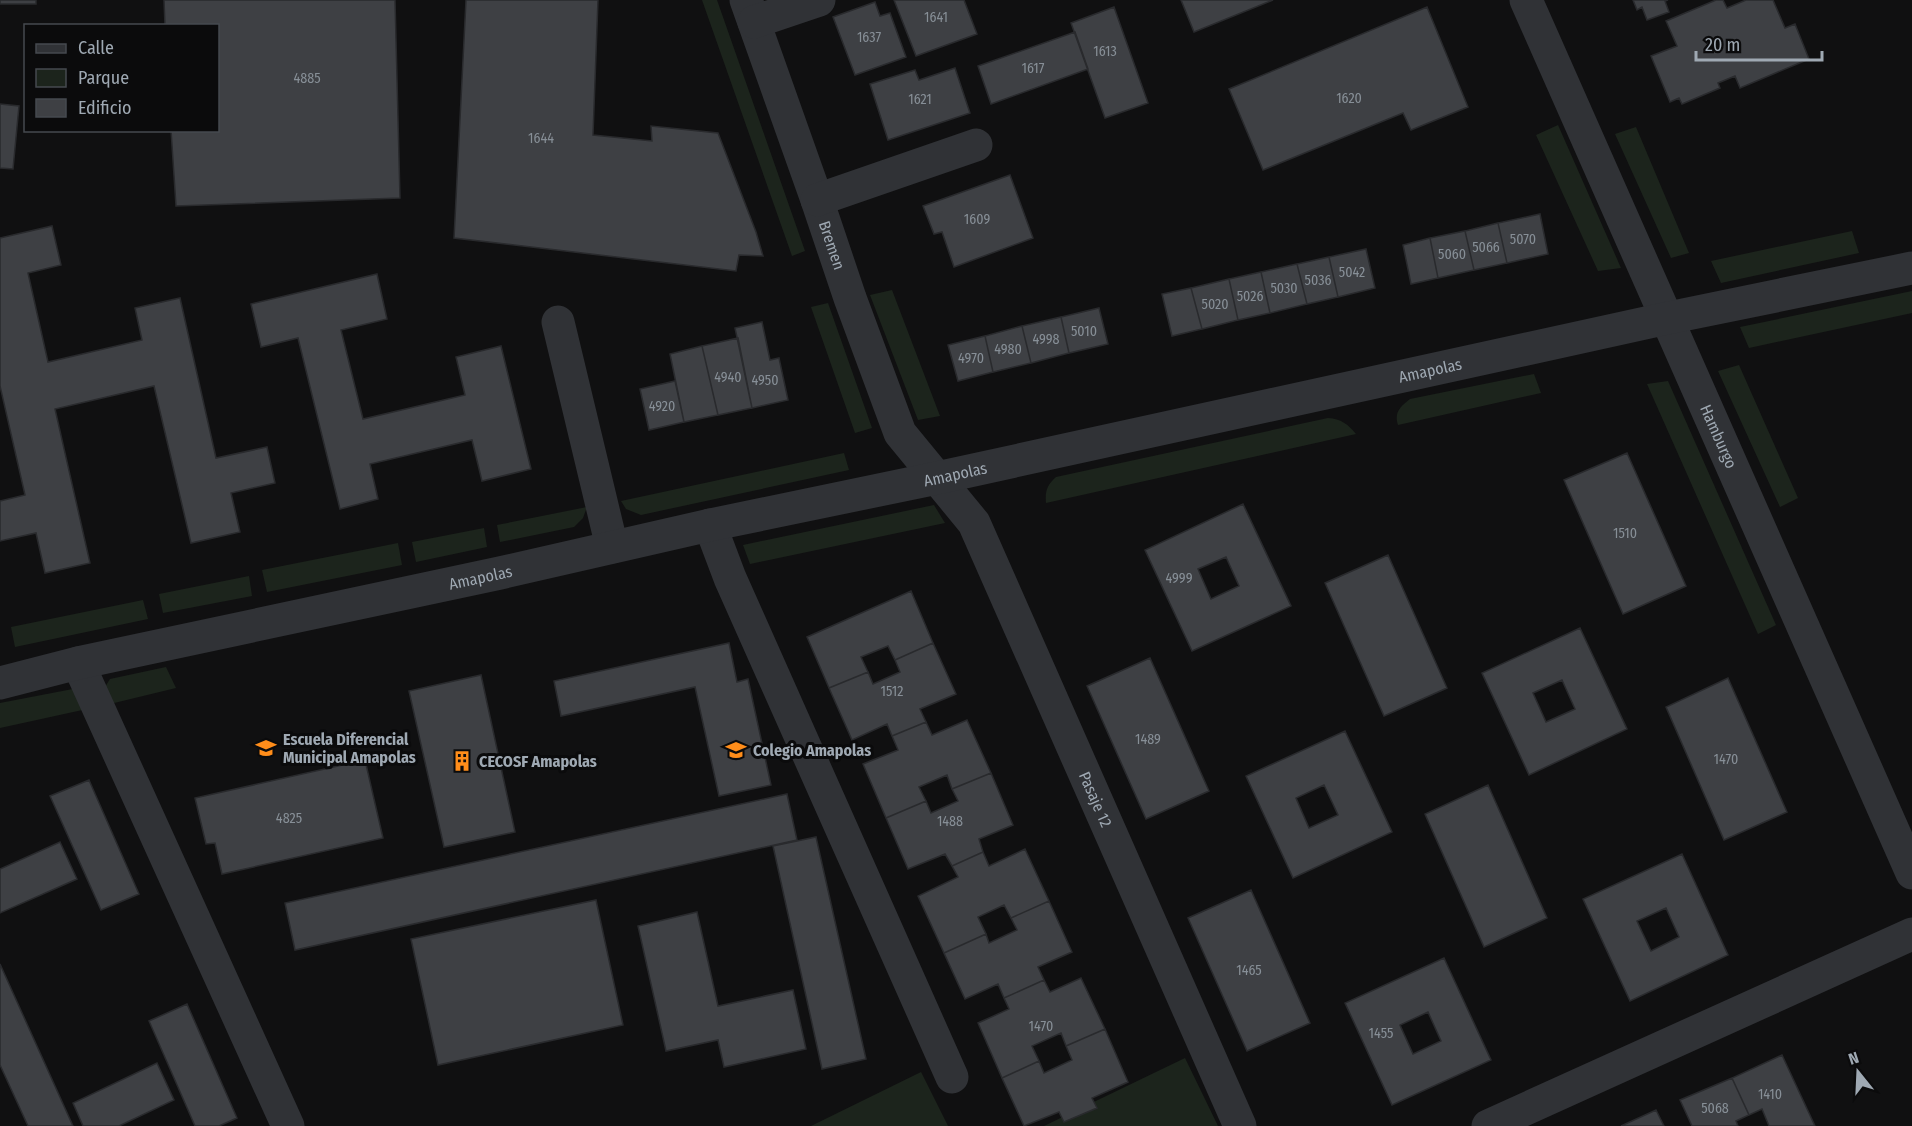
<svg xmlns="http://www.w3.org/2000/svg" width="1912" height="1126" viewBox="0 0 1912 1126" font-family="'Fira Sans Condensed',sans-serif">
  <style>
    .green { fill: #1c241c }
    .building { fill: #3e4044; stroke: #292a2d; stroke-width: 1.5; fill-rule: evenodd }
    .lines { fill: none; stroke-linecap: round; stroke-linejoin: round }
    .minor { stroke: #303236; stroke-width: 33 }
    .labels { text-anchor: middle; stroke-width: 6; stroke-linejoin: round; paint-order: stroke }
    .number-label { font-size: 14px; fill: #878f97 }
    .street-label { font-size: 16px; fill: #9fa9b3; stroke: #0b0b0c }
    .poi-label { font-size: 16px; font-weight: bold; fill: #9fa9b3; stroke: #0b0b0c; text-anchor: start }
  </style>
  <rect width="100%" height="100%" fill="#101011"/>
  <path class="green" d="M702 0H717L805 251 792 256Z
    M1558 125 1621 268 1598 271 1536 135Z
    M1636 127 1689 253 1671 258 1615 134Z
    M1852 231 1859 253 1721 283 1711 261Z
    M892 290 940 416 918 420 870 295Z
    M1912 291V313L1749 348 1740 327Z
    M828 303 872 428 855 433 811 307Z
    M1739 365 1798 498 1780 507 1718 371Z
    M1534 374 1541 393 1398 425C1394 412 1400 407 1410 399Z
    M1668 381 1776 625 1758 634 1647 384Z
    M1328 418C1341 419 1348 424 1356 434L1046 503C1045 491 1047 485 1056 477Z
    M844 453 849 470 641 515 626 509 621 501Z
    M934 505 945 523 750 564 743 545Z
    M587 507 583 518 574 527 500 542 497 525Z
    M484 528 487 547 416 562 412 542Z
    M398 543 402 565 267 592 262 570Z
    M249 576 252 596 163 613 159 594Z
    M143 600 148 619 15 647 11 627Z
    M166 667 176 688 110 704 105 687 110 679Z
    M78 688 87 709 0 728V703Z
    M1185 1058 1218 1126H1044Z
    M921 1072 948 1126H811Z"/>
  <path class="building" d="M0 0H36V4H0Z
    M164 0H395L400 198 176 206 171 130H218V26H165Z
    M466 0H598L593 135 652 141 651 126 718 133 756 232 763 256 739 255 736 271 454 238Z
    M894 0H964L977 34 916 56Z
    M1181 0H1273L1194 32Z
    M1633 0H1668L1665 1 1669 12 1647 20 1642 7 1637 10Z
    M1716 0H1723L1727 8 1746 0H1773L1785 28 1795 24 1809 59 1740 88 1735 76 1718 83 1720 88 1682 104 1679 98 1670 102 1651 56 1677 46 1666 21Z
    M875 2 880 16 890 13 906 57 855 75 833 17Z
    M1114 7 1148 103 1105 118 1071 23Z
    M1427 7 1468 107 1411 130 1403 113 1263 170 1229 89Z
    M1075 32 1088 69 991 104 978 66Z
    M955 68 970 113 888 140 870 84 915 70 919 80Z
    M0 104 19 106 13 169 0 168Z
    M1010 175 1033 238 954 267 942 232 934 234 923 206Z
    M1540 214 1548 254 1507 263 1498 223Z
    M1498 223 1507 263 1474 270 1465 231Z
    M52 226 61 265 28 273 48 362 142 340 135 308 180 298 216 458 267 447 275 483 231 493 240 532 191 543 154 386 55 409 90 563 45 573 36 533 0 541V501L25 495 0 386V238Z
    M1465 231 1474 270 1438 278 1430 238Z
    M1430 238 1438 278 1411 284 1403 245Z
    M1366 249 1375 288 1338 297 1329 257Z
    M1329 257 1338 297 1307 304 1297 264Z
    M1297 264 1307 304 1270 313 1261 272Z
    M1261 272 1270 313 1238 320 1229 279Z
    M377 274 387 319 341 330 363 419 465 395 456 357 501 346 531 469 482 481 472 440 370 464 378 499 340 509 298 338 261 347 251 304Z
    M1229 279 1238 320 1202 329 1191 288Z
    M1191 288 1202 329 1172 336 1162 294Z
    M1099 308 1108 344 1069 353 1061 317Z
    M1061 317 1069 353 1031 363 1022 326Z
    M762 322 770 360 779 358 788 400 752 408 735 328Z
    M1022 326 1031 363 993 372 985 336Z
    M985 336 993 372 958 381 948 345Z
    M738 338 752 408 718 415 702 346Z
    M702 346 718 415 684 422 670 354Z
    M675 381 684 422 649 430 640 389Z
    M1627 453 1686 586 1623 614 1564 480Z
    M1243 504 1291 606 1192 651 1145 550ZM1226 557 1239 586 1211 599 1198 569Z
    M1388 555 1447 688 1384 716 1325 583Z
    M911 591 933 643 895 660 888 646 861 657 868 672 829 688 807 637Z
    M1580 628 1627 729 1529 775 1482 673ZM1562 680 1575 709 1546 722 1533 693Z
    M729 643 737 682 748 679 771 785 719 796 695 687 561 716 554 681Z
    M933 643 956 694 920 709 926 722 892 736 887 724 852 740 829 688 868 672 873 684 900 672 895 660Z
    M1150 658 1209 791 1146 819 1087 686Z
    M481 675 515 832 444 847 409 691Z
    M1728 678 1787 812 1724 840 1666 707Z
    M967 720 991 773 952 789 947 775 919 787 926 801 886 818 863 764 898 750 892 736 926 722 932 735Z
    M1345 731 1392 832 1293 878 1246 776ZM1324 785 1338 815 1309 828 1296 798Z
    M365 760 383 838 222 874 215 843 206 844 195 798Z
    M991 773 1013 825 979 839 983 852 952 866 945 854 908 869 886 818 926 801 931 813 958 801 952 789Z
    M89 780 139 894 101 910 50 796Z
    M1488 785 1547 918 1484 947 1425 814Z
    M787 794 797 840 295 950 285 903Z
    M816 837 866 1059 822 1069 773 846Z
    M60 842 77 879 0 913V869Z
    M1025 849 1049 901 1011 918 1004 905 978 917 986 934 944 953 918 896 958 877 952 866 983 852 989 866Z
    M1682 854 1728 955 1630 1001 1583 899ZM1666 908 1679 937 1651 951 1637 921Z
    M1251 890 1310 1023 1247 1051 1188 918Z
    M596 900 623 1025 438 1065 411 939Z
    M1049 901 1072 952 1038 967 1044 980 1004 998 998 984 965 999 944 953 986 934 989 943 1017 930 1011 918Z
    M697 912 718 1006 793 990 806 1049 724 1067 718 1040 666 1051 638 926Z
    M1444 958 1491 1060 1392 1105 1345 1003ZM1428 1012 1441 1041 1413 1054 1400 1025Z
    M0 964 73 1126H28L0 1065Z
    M1081 978 1105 1029 1066 1046 1061 1033 1032 1046 1039 1061 1002 1078 978 1023 1009 1009 1004 998 1044 980 1050 992Z
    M187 1004 237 1118 219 1126H195L149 1021Z
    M1105 1029 1128 1082 1092 1098 1097 1108 1064 1122 1059 1112 1024 1126 1002 1078 1039 1061 1044 1073 1072 1060 1066 1046Z
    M1782 1055 1815 1126H1769L1762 1109 1749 1115 1732 1078Z
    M157 1063 174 1100 119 1126H83L73 1103Z
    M1732 1078 1749 1115 1736 1121 1738 1126H1692L1680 1100Z
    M1656 1110 1664 1126H1621Z"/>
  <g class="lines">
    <g class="minor">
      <path id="s1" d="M746 0 817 200 850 298 900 433 974 523 1240 1126"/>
      <path id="s2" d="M1526 0 1912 873"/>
      <path d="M754 22 819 0"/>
      <path d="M817 200 976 145"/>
      <path d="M558 322 612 547"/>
      <path d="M710 525 730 578 952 1077"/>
      <path d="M78 663 288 1126"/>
      <path id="s3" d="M0 683 78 663 500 573 710 525 937 478 1668 318 1912 268"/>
      <path d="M1488 1126 1912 934"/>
    </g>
  </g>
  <defs>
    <g id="school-bare" transform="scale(1.62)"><path d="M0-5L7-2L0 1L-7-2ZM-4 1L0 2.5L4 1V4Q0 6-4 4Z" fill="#ff8d1a" stroke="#0b0b0c" stroke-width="2.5" paint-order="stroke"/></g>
    <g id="building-bare" transform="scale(1.62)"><path d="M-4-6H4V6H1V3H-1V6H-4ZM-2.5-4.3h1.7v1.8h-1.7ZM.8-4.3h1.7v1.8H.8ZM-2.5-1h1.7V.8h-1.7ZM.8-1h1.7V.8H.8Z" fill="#ff8d1a" stroke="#0b0b0c" stroke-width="2.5" paint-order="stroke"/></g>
  </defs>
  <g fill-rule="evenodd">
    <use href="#school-bare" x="266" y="748"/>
    <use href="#school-bare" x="736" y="750"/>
    <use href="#building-bare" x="462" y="761"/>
  </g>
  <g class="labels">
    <g class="number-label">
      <text x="936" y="22">1641</text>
      <text x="869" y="42">1637</text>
      <text x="1105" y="56">1613</text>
      <text x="1033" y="73">1617</text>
      <text x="307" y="83">4885</text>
      <text x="1349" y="103">1620</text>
      <text x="920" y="104">1621</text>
      <text x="541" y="143">1644</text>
      <text x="977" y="224">1609</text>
      <text x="1523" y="244">5070</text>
      <text x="1486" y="252">5066</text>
      <text x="1452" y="259">5060</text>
      <text x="1352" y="277">5042</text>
      <text x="1318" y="285">5036</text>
      <text x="1284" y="293">5030</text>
      <text x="1250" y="301">5026</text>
      <text x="1215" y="309">5020</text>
      <text x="1084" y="336">5010</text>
      <text x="1046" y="344">4998</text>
      <text x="1008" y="354">4980</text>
      <text x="971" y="363">4970</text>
      <text x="728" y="382">4940</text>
      <text x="765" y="385">4950</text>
      <text x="662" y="411">4920</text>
      <text x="1625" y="538">1510</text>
      <text x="1179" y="583">4999</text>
      <text x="892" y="696">1512</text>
      <text x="1148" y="744">1489</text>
      <text x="1726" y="764">1470</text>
      <text x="289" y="823">4825</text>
      <text x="950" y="826">1488</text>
      <text x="1249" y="975">1465</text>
      <text x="1041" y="1031">1470</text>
      <text x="1381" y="1038">1455</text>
      <text x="1770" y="1099">1410</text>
      <text x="1715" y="1113">5068</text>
    </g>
    <g class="street-label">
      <text dy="6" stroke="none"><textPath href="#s1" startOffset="260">Bremen</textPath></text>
      <text dy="6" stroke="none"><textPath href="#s3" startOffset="1464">Amapolas</textPath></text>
      <text dy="6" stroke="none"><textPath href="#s2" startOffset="477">Hamburgo</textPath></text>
      <text dy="6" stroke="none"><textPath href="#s3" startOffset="978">Amapolas</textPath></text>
      <text dy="6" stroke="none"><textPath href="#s3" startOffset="492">Amapolas</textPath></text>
      <text dy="6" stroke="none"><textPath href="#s1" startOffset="878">Pasaje 12</textPath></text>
    </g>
    <g class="poi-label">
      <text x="283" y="745">Escuela Diferencial<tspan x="283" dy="18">Municipal Amapolas</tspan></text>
      <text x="753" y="756">Colegio Amapolas</text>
      <text x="479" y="767">CECOSF Amapolas</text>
    </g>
  </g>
  <rect x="24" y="24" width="195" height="108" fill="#0b0b0c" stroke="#464a4f" stroke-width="1.5"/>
  <rect x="36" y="44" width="30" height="9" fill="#303236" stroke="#464a4f" stroke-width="1.5"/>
  <text x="78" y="54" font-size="18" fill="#9fa9b3">Calle</text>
  <rect x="36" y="69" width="30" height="18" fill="#1c241c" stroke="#464a4f" stroke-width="1.5"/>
  <text x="78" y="84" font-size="18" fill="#9fa9b3">Parque</text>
  <rect x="36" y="99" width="30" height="18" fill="#3e4044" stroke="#464a4f" stroke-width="1.5"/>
  <text x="78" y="114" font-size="18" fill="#9fa9b3">Edificio</text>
  <g transform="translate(1858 1072) rotate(342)" stroke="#0b0b0c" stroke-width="4.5" paint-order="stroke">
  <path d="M0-4.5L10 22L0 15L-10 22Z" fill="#9fa9b3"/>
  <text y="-9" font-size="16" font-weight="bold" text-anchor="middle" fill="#9fa9b3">N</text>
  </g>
  <path d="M1696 51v9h126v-9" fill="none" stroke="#9fa9b3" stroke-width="3"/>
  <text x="1705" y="51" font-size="18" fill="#9fa9b3" stroke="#0b0b0c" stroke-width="4.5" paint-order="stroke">20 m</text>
</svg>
